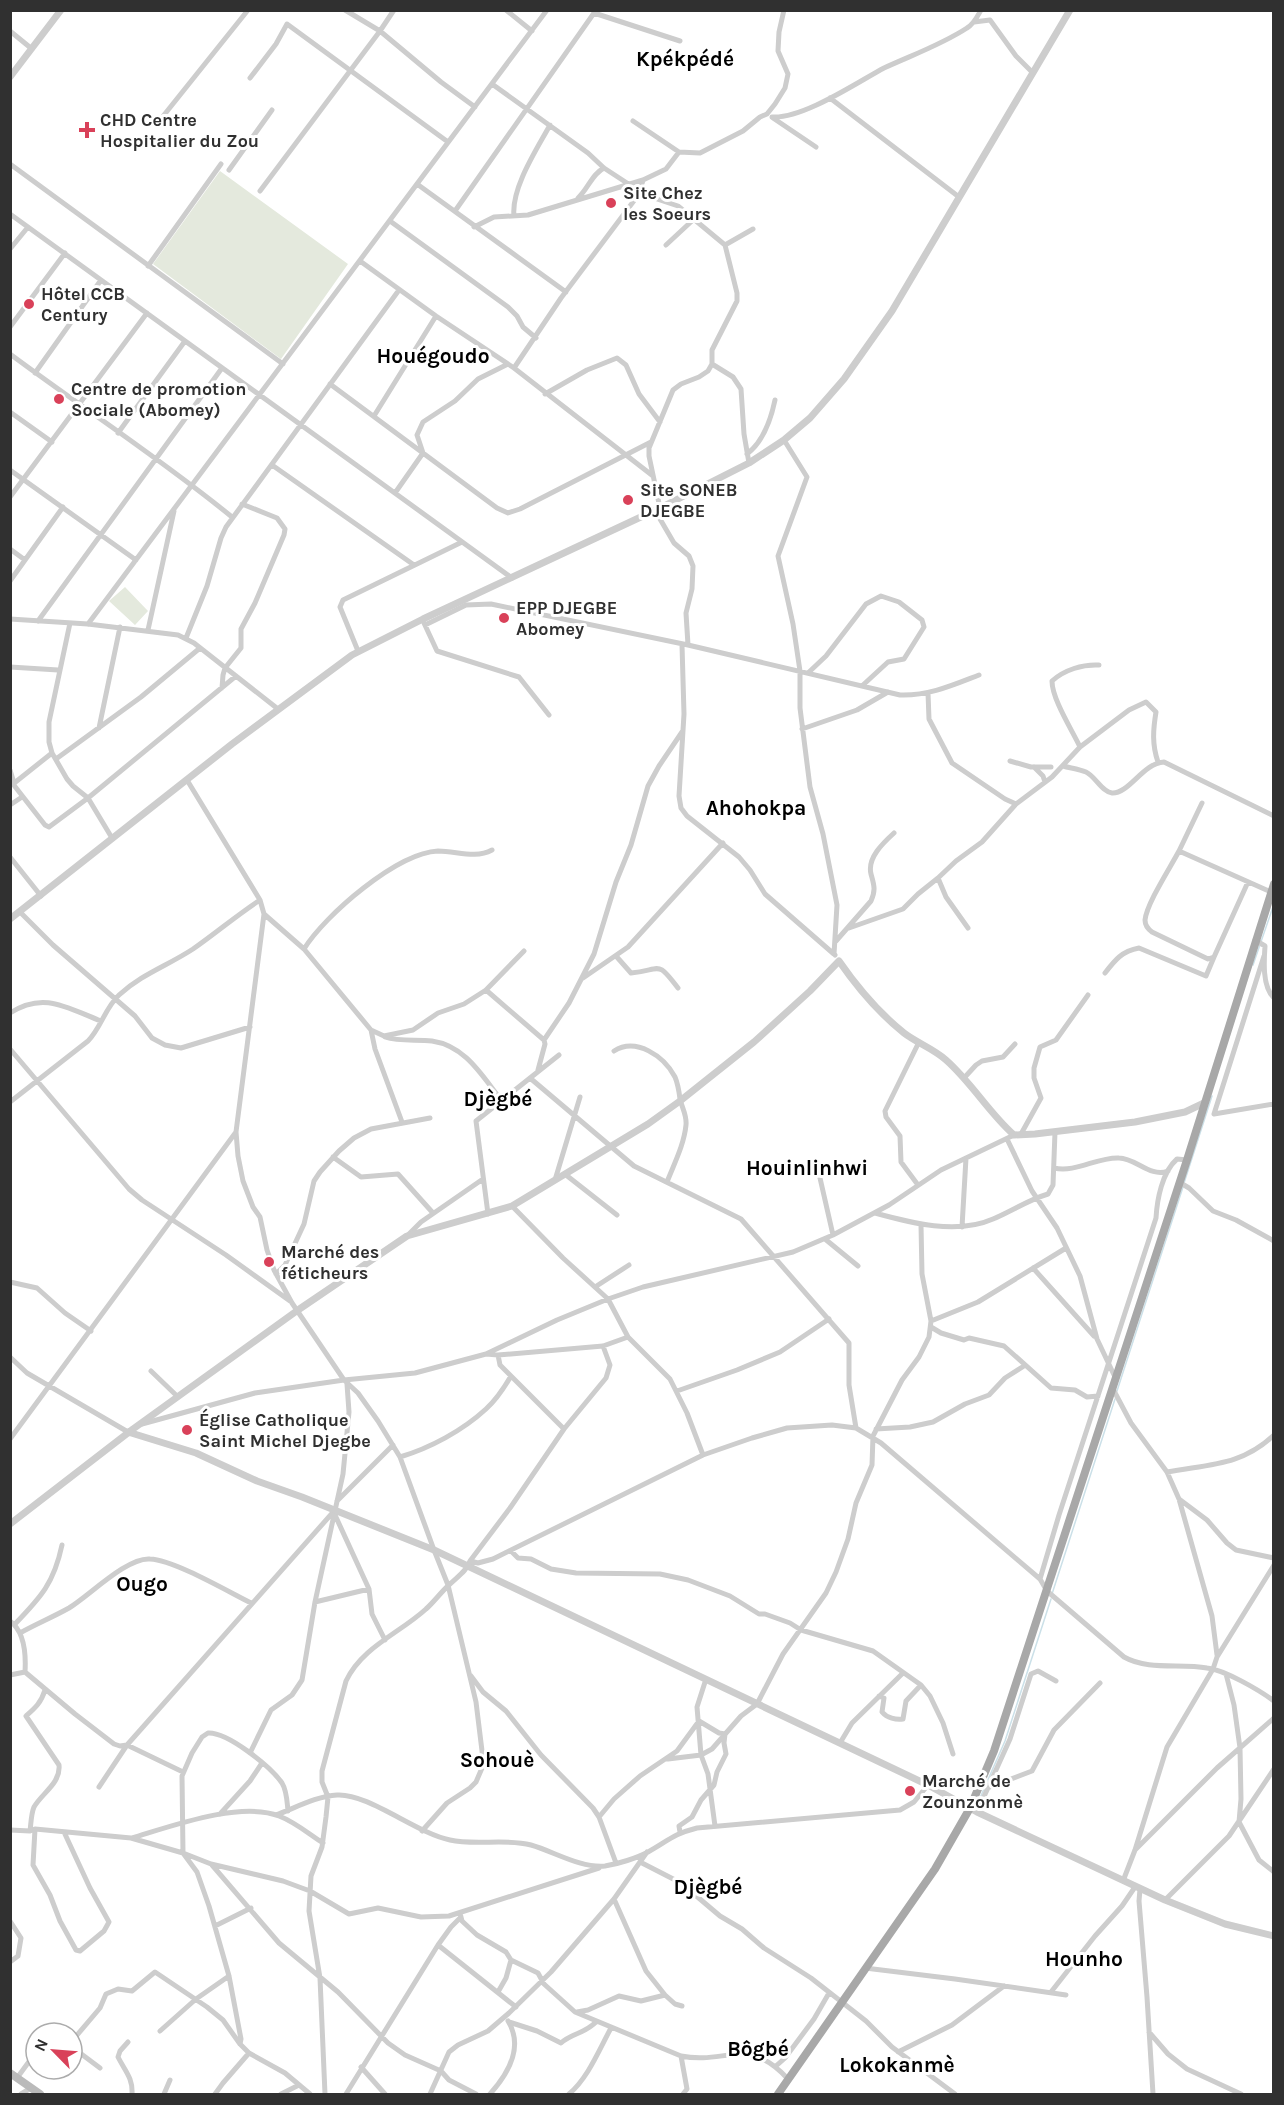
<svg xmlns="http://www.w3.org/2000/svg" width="1284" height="2105" viewBox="0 0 1284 2105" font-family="Karla,sans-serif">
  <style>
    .green { fill: #e4e9dd }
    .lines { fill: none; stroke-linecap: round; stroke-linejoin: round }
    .stream { stroke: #cbe0e8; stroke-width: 1.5 }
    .minor { stroke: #cdcdcd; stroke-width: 5 }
    .tertiary { stroke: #cdcdcd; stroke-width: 7 }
    .secondary { stroke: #bababa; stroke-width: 8 }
    .primary { stroke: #a8a8a8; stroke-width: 8 }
    .poi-dot { fill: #d94159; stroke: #fff; stroke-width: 2 }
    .labels { text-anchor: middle; stroke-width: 6; stroke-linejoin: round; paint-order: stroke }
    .poi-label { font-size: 18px; font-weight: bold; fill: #303030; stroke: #fff; text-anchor: start }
    .quarter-label { font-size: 21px; font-weight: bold; fill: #000; stroke: #fff }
  </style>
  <rect width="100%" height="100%" fill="#fff"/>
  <path class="green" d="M220 171 348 264 281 359 153 264Z
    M125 587 148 611 135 625 109 601Z"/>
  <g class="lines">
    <path class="stream" d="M1253 965 1274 904
      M1184 1183 1212 1096
      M1117 1391 1183 1187
      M1052 1594 1115 1399
      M980 1798 1005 1741 1051 1599"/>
    <path class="minor" d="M345 10 380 31 394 10
      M506 10 532 31
      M974 22 990 20 1016 56 1033 73
      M10 31 32 49
      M250 78 276 44 287 24 448 142
      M492 84 588 153 604 168 630 185 636 192 678 206 725 245 737 293V301L712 350V364L708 371 699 377 681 384 673 390 649 448V456L660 508V519L674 543 689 556 693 566 692 589 686 613 688 645
      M830 98 959 197
      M772 117C803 119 856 83 884 68 912 55 941 45 967 28 974 24 977 17 981 10
      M773 118 816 147
      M160 120 248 10
      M633 121 679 152
      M10 164 283 364
      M229 170 272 110
      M417 184 566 292
      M260 191 380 31 441 82 475 107
      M578 198C588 189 592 174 604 168
      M455 211 594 13 680 41
      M10 214 512 578
      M514 216C511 188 537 149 550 125
      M390 221 508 307 517 316 523 327 536 338
      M474 227 494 217 528 215 643 180 666 169 679 152 700 153 743 131 760 117 767 114 775 104 785 88 788 74 778 51 779 32 784 10
      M666 245 694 219
      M725 245 753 229
      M10 249 28 227
      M360 261 436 316 514 368 653 476
      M148 266 221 164
      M10 327 65 253
      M10 354C84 409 161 459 232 517
      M712 364 733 377 741 389 744 434 749 463
      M514 368 561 298 639 194 643 180
      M35 373 101 280
      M330 384 497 508 508 513 520 509 651 442
      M545 394 587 370 617 358 626 365 639 394 660 422
      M10 412 52 442
      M374 416 436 316
      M118 433 185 341
      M784 440 807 477 778 556 793 624 800 671V708L810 787 823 834 837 905 834 954
      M747 454C763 442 771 419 775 400
      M272 465 414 565
      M10 470 136 560
      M395 493 423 453 417 435 423 422 455 401 478 379 508 364
      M10 497 147 313
      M10 549 25 560
      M10 581 63 507
      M10 619 88 624 178 635 194 643 278 709
      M38 621 222 368
      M70 623 49 722V742L52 753 67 779 73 786 88 798 112 838
      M424 623 437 651 519 677 549 715
      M88 624 547 10
      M425 625 466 605 491 604 688 645 900 695C929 696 953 685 979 675
      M148 630 174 511
      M186 638 207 586 221 538 226 527 399 290
      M682 645 684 714 679 796 681 808 687 816 739 857 750 870 765 894 835 955
      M358 651 340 607 343 600 462 542
      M10 667 58 670
      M808 673 826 656 866 604 881 596 899 602 922 620 924 627 904 659 888 662 863 685
      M222 688 223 675 225 668 241 648V629L255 603 284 535 285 529 277 518 242 504
      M928 693 929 719 952 763 1005 799 1016 804
      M99 728 120 627
      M802 729 857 710 888 692
      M1080 747C1072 730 1052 699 1052 681 1064 670 1083 664 1099 665
      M52 753 13 784 45 825 49 827 88 798 236 676
      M56 759 141 697 200 648
      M1010 761 1031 767H1051
      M1063 766C1070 768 1079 769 1086 772 1095 776 1102 792 1112 793 1129 794 1143 763 1164 762L1274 816
      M1034 767 1043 776 1045 782
      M10 770 14 783
      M187 780 260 900 264 914 236 1132 238 1156 243 1181 253 1207 260 1217 267 1250 274 1270 292 1303 344 1380 358 1393 378 1421 400 1457 434 1550 448 1585 476 1702 483 1759 482 1768 476 1782 470 1788 447 1803 422 1831
      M1202 803 1179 851 1271 892
      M10 805 22 797
      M1179 851C1170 868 1147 903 1145 920 1145 925 1148 929 1152 932L1208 959 1214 957 1248 882
      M10 857 41 896
      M20 912 53 945 135 1016 152 1038 165 1045 181 1048 250 1027
      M264 914 304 949 371 1030 384 1036 413 1030 438 1013 464 1004 486 990 524 951
      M849 928 903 909 918 894 938 878
      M968 928 946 897 938 878 956 861 982 842 1016 804 1052 777 1080 747 1129 710 1146 702 1156 712C1153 730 1152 745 1158 762
      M1255 940 1265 946C1264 960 1262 987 1274 998
      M836 941 871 901C876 890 874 885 871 874 867 858 883 843 894 833
      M304 949C325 915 397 853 438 851 457 851 475 859 492 850
      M616 956 631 973C662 970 656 959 678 988
      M1264 956 1214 1114 1274 1104
      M1105 973C1115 960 1122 951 1139 948L1206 976 1214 957
      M583 978 628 947 723 843
      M486 990 544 1040 545 1044 538 1070
      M10 1013C44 991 67 1008 101 1021
      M371 1030 375 1049 402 1122
      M385 1037C400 1042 417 1039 432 1041 466 1046 482 1076 502 1101
      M544 1040 569 1003 594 954 616 882 631 845 648 786 659 766 682 732
      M10 1049 129 1189 142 1200 226 1255 290 1301
      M614 1051C636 1037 664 1056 675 1077 678 1084 679 1091 680 1099 682 1108 687 1115 686 1125 684 1145 674 1164 667 1182
      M530 1078 634 1166 741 1219 849 1343V1385L856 1428
      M964 1078 976 1065 982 1061 1003 1057 1015 1044
      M10 1102 88 1041C101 1028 105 1008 119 995 142 974 167 966 193 949 216 933 237 915 260 900
      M1021 1134 1041 1098 1034 1078V1068L1040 1047 1056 1040 1088 995
      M1007 1139 1032 1191 1057 1228 1080 1276 1097 1339 1115 1377
      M333 1157 361 1177 398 1174 433 1213
      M810 1165 818 1172 820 1178 833 1235
      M1054 1168C1076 1173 1097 1157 1119 1158 1136 1158 1150 1178 1168 1171
      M566 1175 617 1215
      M555 1180 580 1097
      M1179 1182 1189 1188 1213 1211 1236 1220 1274 1241
      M918 1185 901 1162 900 1136 886 1117 885 1111 919 1042
      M512 1206 563 1258 608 1299 628 1337 670 1379 687 1413 703 1455
      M875 1213C911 1223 957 1235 993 1219 1012 1211 1028 1200 1048 1194L1053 1185 1055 1132
      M488 1214 476 1121 559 1055
      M962 1227 966 1158
      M407 1236 421 1222 483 1179
      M825 1239 858 1266
      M1033 1268 1094 1336
      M276 1274 285 1265 304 1224 314 1181 320 1172 339 1151 354 1138 371 1129 430 1118
      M10 1282 37 1288 65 1313 91 1331
      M595 1287 629 1265
      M931 1321 978 1302 1066 1248
      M931 1327 941 1333 964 1340 969 1338 1004 1346 1051 1388 1075 1390 1087 1397 1098 1396
      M486 1354 557 1320 608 1299 643 1287 793 1252 833 1235 889 1205 941 1170 1014 1135
      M498 1355 500 1365 564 1429
      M10 1357 27 1373 128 1432
      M151 1371 178 1397
      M1113 1389 1131 1423 1167 1472 1179 1499 1212 1616 1217 1655
      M677 1391 737 1370 780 1352 829 1319
      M142 1424 255 1393 344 1380 415 1373 486 1354 498 1355 603 1346 628 1337
      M876 1429 910 1427 933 1422 965 1404 989 1395 1005 1378 1024 1366
      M10 1439 236 1132
      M400 1457C430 1448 462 1431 486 1409 496 1400 504 1388 511 1376
      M1167 1472C1209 1464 1241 1466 1274 1435
      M1179 1499 1207 1520 1227 1543 1236 1550 1274 1558
      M337 1501 393 1445
      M335 1515 369 1589 372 1614 385 1640
      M511 1551 518 1558 531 1559 551 1569 576 1573 660 1574 688 1580 730 1596 759 1614H765L790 1623 801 1630 873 1651 921 1685 930 1696 943 1723 953 1754
      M470 1561 478 1563 493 1559 703 1455 752 1438 787 1428 832 1425 856 1428 881 1443 1040 1579 1047 1591 1124 1657C1149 1671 1180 1663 1207 1668 1225 1670 1259 1690 1274 1701
      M1040 1579 1059 1515 1156 1218C1157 1200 1162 1172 1177 1159L1187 1160
      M315 1602 369 1589
      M10 1621C25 1632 26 1655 25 1672L10 1675
      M15 1624C41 1597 54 1583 62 1545
      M20 1633C36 1624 53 1617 69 1608 89 1596 127 1557 150 1559 174 1560 227 1591 251 1603
      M25 1672 75 1714 114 1744 120 1746 127 1745 183 1772
      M1226 1674 1234 1705 1240 1748 1241 1799 1239 1822 1259 1860 1274 1872
      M471 1676 483 1692 506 1711 541 1755 593 1808 599 1817 616 1863
      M706 1679 697 1707 701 1755 708 1774 715 1826
      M879 1696 884 1698 882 1712C887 1718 896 1720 903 1719L906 1701 921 1685
      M840 1743 852 1723 903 1673
      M250 1753 271 1710 292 1695 302 1680 315 1602 343 1474 349 1412 347 1384
      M668 1759 701 1755 712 1749 741 1716 757 1704 783 1654 826 1593 836 1572 848 1539 856 1503 872 1465 873 1436 902 1380 919 1357 929 1337 931 1321 922 1274 921 1225
      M99 1787 127 1745 335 1510
      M990 1787 1032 1771 1054 1730 1100 1683
      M977 1812 1010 1739 1031 1674 1038 1671 1056 1681
      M220 1814 250 1781 262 1763
      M276 1815C295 1808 317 1796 337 1795 368 1793 416 1833 450 1840 476 1846 505 1838 531 1845 555 1852 580 1868 605 1866 618 1864 637 1858 648 1852 668 1841 673 1834 697 1828L900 1810 914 1802 928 1785
      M599 1817 614 1799 640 1776 677 1751 699 1721 719 1733 725 1734 724 1743 726 1754 717 1772 714 1785 701 1800 692 1817 679 1826 680 1832
      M35 1829 33 1865 50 1895 60 1921 76 1950 80 1951 104 1931 109 1922 90 1888 64 1832
      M10 1830 30 1831 35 1829 131 1838 183 1853 211 1864 283 1881 310 1891 349 1914 378 1908 421 1917 449 1916 599 1868
      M30 1831C31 1824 31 1814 34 1807 42 1793 61 1783 59 1765L26 1716C35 1708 41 1703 45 1690
      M132 1838C172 1826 240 1801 279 1816 295 1822 309 1834 323 1843
      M1136 1849 1217 1768 1274 1718
      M642 1863 681 1883 720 1916 742 1929 764 1948 811 1978 866 2021 892 2047 955 2094
      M212 1865 279 1943 338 1992 388 2043 405 2055 441 2071 449 2080 476 2094
      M1123 1881 1135 1850 1167 1747 1213 1669 1217 1657 1274 1565
      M1140 1889 1139 1901 1147 1997 1153 2094
      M614 1899 646 1971 665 1995
      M1165 1900 1229 1836 1274 1769
      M460 1913 462 1921 477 1935 506 1952 511 1960 538 1973 544 1984 575 2012 681 2056C726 2065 748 2035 788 2079
      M10 1921 21 1938 18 1956 10 1962
      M215 1926 251 1908
      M438 1945 516 2007
      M865 1968 955 1979 1066 1995
      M498 1992 506 1978 511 1960
      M1051 1992 1095 1936 1122 1906 1135 1887
      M577 2012 588 2010 619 1996 641 2001 665 1995 675 2004 682 2006
      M509 2022 537 2031 561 2043C572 2033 584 2034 596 2022
      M160 2031 196 1999 229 1976
      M1149 2032 1168 2054 1187 2069 1241 2094
      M51 2033 56 2027
      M72 2041 100 2008 106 1994 118 1989 132 1991 155 1972 207 2007 223 2020 240 2044 249 2053 285 2073 310 2094
      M128 2042 120 2051 118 2057C125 2071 133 2078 132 2094
      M240 2044 241 2039 229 1976 209 1906 197 1872 183 1853 182 1776 192 1753 202 1737 208 1733C228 1732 271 1767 282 1783 287 1791 287 1802 288 1811
      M72 2047 100 2068
      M898 2052 952 2025 1004 1986
      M681 2056 687 2089 683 2094
      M776 2066 785 2058 814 2019 829 1993
      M361 2067 385 2094
      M17 2078 36 2052
      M21 2094 31 2088
      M164 2094 170 2080
      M215 2094 223 2083 249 2053
      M281 2094 299 2085
      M325 2094 320 1978 309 1911 311 1876 322 1847 326 1817 328 1797 322 1782V1771L346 1681C362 1647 400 1633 426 1609 434 1602 441 1592 449 1585 457 1577 467 1571 470 1561L510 1508 564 1429 606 1378 610 1365 603 1346
      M346 2094 438 1945 451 1927 460 1918
      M430 2094 449 2052 458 2045 488 2031 509 2013 551 1972 614 1899 647 1852
      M490 2094C508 2074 524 2047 508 2021
      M569 2094C588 2078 599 2050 611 2028"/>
    <path class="tertiary" d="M10 77 61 10
      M10 919 232 744 352 655 423 619 660 508 749 463 784 440 810 418 844 379 892 311 1070 10
      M128 1432 196 1453 257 1481 302 1497 434 1550 928 1785 977 1812 1165 1900 1225 1924 1274 1936
      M10 1524 133 1429 298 1310 407 1236 512 1206 648 1124 680 1101 754 1042 810 991 839 961C857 987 879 1013 904 1033 917 1043 934 1049 946 1060 972 1083 989 1113 1014 1135L1035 1134 1135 1122 1185 1112 1204 1103"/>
    <path class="secondary" d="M10 2073 40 2094"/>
    <path class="primary" d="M778 2094 935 1869 970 1808 994 1751 1187 1160 1274 884"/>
  </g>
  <g class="poi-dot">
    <path d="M84 121h6v6h6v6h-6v6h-6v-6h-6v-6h6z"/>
    <circle cx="611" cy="203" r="6"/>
    <circle cx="29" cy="304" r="6"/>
    <circle cx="59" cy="399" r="6"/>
    <circle cx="628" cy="500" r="6"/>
    <circle cx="504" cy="618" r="6"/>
    <circle cx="269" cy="1262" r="6"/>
    <circle cx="187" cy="1430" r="6"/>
    <circle cx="910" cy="1791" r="6"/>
  </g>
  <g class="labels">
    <g class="poi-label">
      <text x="100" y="126">CHD Centre<tspan x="100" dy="21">Hospitalier du Zou</tspan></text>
      <text x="623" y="199">Site Chez<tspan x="623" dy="21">les Soeurs</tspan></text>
      <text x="41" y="300">Hôtel CCB<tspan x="41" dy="21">Century</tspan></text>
      <text x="71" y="395">Centre de promotion<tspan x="71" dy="21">Sociale (Abomey)</tspan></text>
      <text x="640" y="496">Site SONEB<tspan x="640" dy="21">DJEGBE</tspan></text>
      <text x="516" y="614">EPP DJEGBE<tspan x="516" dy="21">Abomey</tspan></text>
      <text x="281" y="1258">Marché des<tspan x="281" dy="21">féticheurs</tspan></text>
      <text x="199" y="1426">Église Catholique<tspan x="199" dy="21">Saint Michel Djegbe</tspan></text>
      <text x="922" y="1787">Marché de<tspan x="922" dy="21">Zounzonmè</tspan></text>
    </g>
    <g class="quarter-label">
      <text x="685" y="66">Kpékpédé</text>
      <text x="433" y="363">Houégoudo</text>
      <text x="756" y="815">Ahohokpa</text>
      <text x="498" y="1106">Djègbé</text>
      <text x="807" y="1175">Houinlinhwi</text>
      <text x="142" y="1591">Ougo</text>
      <text x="497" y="1767">Sohouè</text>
      <text x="708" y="1894">Djègbé</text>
      <text x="1084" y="1966">Hounho</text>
      <text x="758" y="2056">Bôgbé</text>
      <text x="897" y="2072">Lokokanmè</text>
    </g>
  </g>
  <rect width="1284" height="2105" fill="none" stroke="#303030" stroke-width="24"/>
  <g transform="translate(54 2051) rotate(295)"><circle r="28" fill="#ffffff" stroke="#acacac" stroke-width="1.5"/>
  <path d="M0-4.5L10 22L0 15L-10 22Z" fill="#d94159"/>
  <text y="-9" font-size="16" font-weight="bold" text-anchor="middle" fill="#303030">N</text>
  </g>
</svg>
